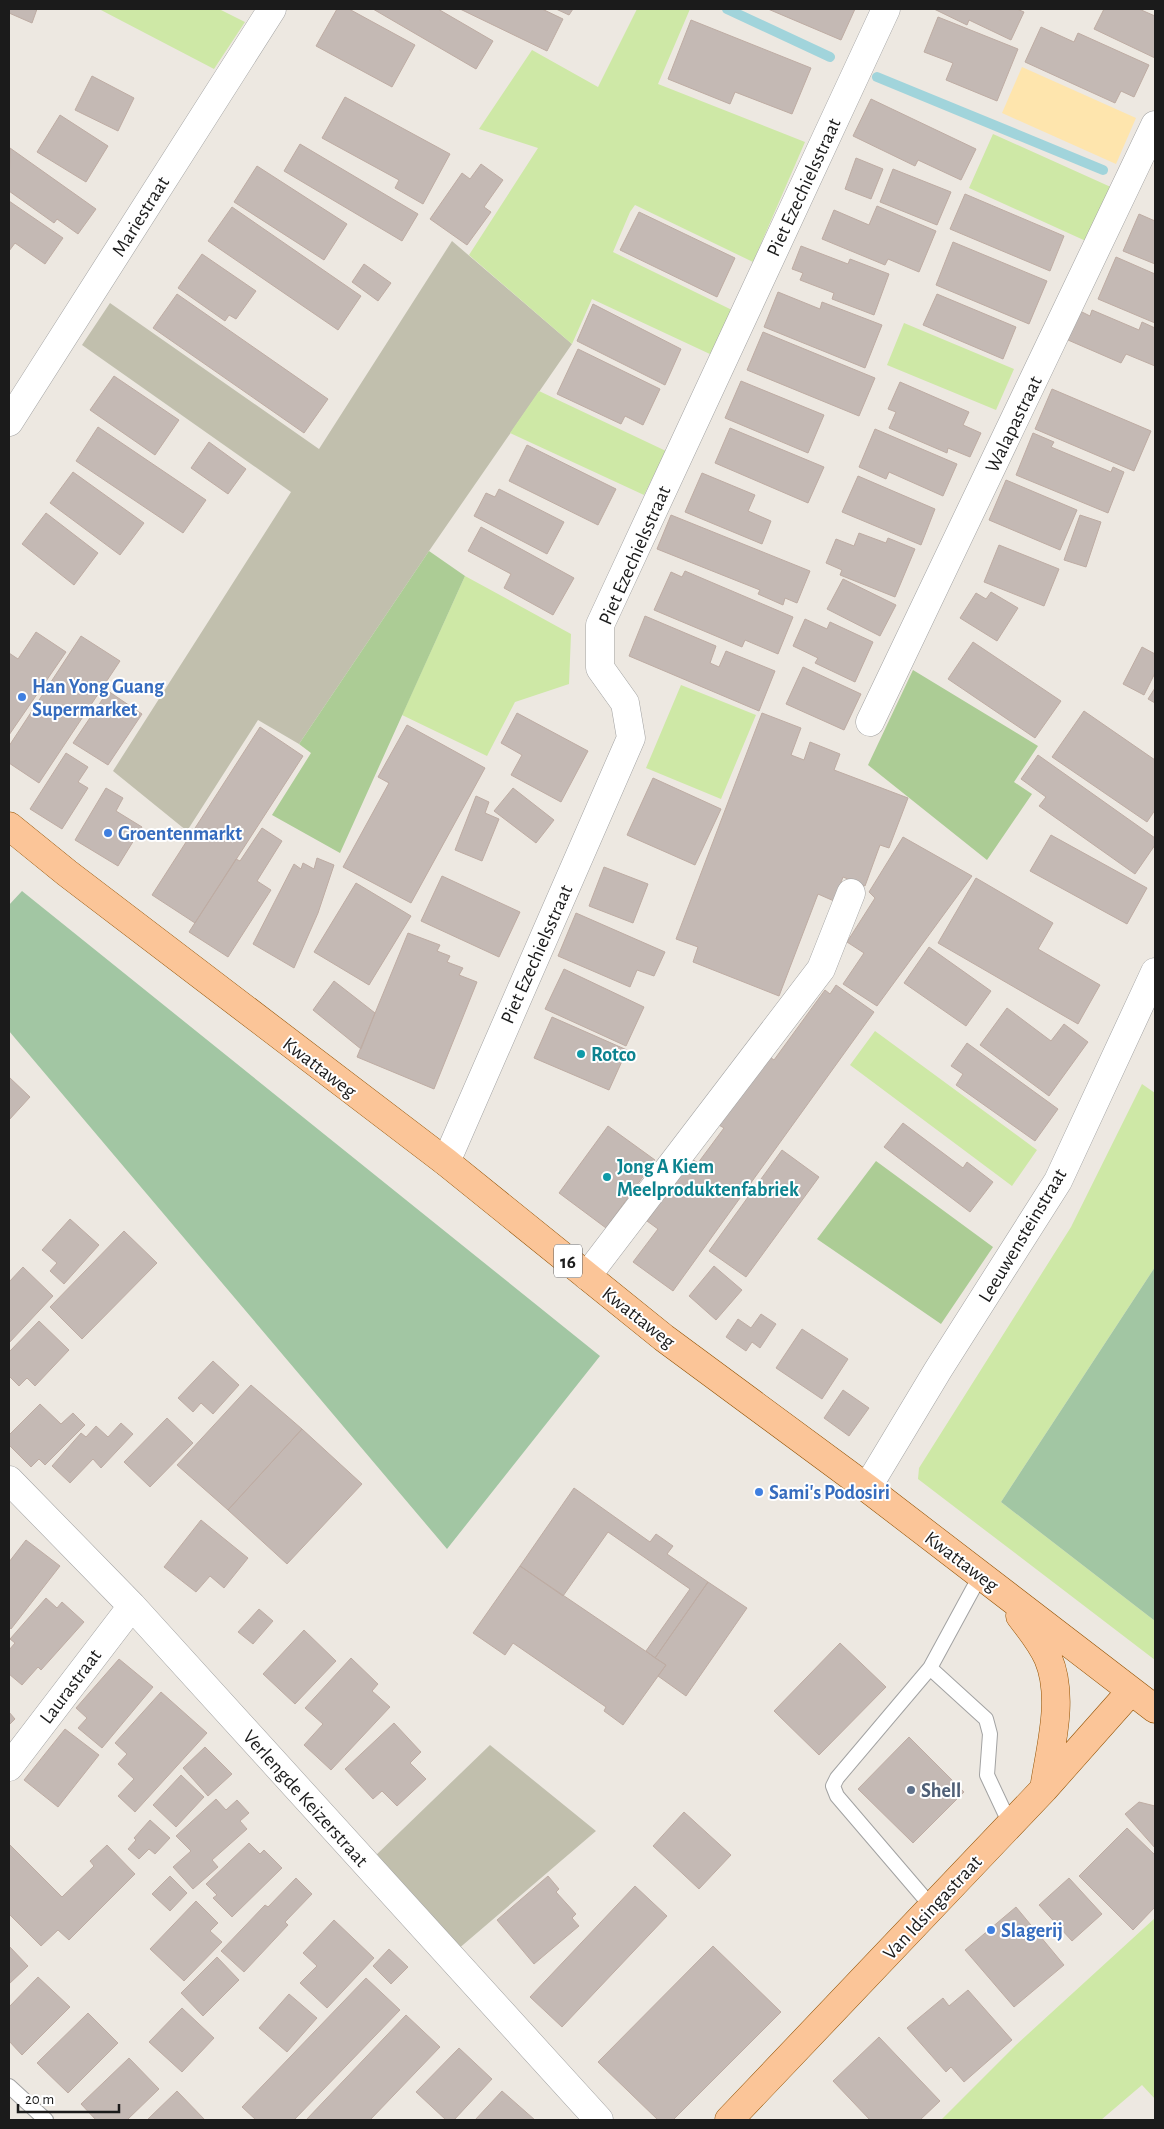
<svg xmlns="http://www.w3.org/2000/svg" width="1164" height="2129" viewBox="0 0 1164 2129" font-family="'Alegreya Sans',sans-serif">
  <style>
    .construction { fill: #c1bfad }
    .grass { fill: #cee8a6 }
    .forest { fill: #accc95 }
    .sand { fill: #fee5ad }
    .cemetery { fill: #a2c6a3 }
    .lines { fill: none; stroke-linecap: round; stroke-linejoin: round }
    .stream { stroke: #a1d4db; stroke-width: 10 }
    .building { fill: #c4b9b4; stroke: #beaca3 }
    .lane-casing { stroke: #a2a2a2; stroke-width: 16 }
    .street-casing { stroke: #a2a2a2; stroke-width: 29 }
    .primary-casing { stroke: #925101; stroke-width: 29 }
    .lane { stroke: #fff; stroke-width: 14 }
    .street { stroke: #fff; stroke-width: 28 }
    .primary { stroke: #fbc598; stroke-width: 28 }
    .shop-dot { fill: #3f7fe0; stroke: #fff; stroke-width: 2 }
    .culture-dot { fill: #0f9aa8; stroke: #fff; stroke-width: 2 }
    .service-dot { fill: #5c6f8a; stroke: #fff; stroke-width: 2 }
    .labels { text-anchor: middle; stroke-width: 4; stroke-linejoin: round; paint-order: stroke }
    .shield { fill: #fff; stroke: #5f5f5f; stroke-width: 1 }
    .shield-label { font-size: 19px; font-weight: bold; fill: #1b1b1b }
    .street-label { font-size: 20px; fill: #1b1b1b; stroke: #fff }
    .shop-label { font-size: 20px; font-weight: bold; fill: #366cbe; stroke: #fff; text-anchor: start }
    .culture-label { font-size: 20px; font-weight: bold; fill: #0d838f; stroke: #fff; text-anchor: start }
    .service-label { font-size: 20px; font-weight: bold; fill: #4e5e75; stroke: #fff; text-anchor: start }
  </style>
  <rect width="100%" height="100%" fill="#ede8e1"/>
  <path class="construction" d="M452 241 572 344 429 551 299 744 258 720 187 831 113 771 291 492 82 345 110 303 319 449Z
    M490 1745 596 1831 457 1950 373 1858Z"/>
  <path class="grass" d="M99 9H219L245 22 214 69Z
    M637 9H690L658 84 805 142 753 262 635 205 630 212 613 252 732 310 712 355 592 299 572 344 469 255 538 148 479 129 532 50 598 87Z
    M993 134 1113 188 1088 242 969 188Z
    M904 323 1014 369 996 410 887 365Z
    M539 391 666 451 644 495 510 433Z
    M465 576 571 634 569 684 515 702 487 756 402 715Z
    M681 685 756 715 721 799 646 768Z
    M875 1031 1037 1150 1012 1186 850 1065Z
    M1142 1084 1155 1093V1267L1001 1502 1155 1621V1660L918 1479 919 1468 1071 1227Z
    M1155 1918V2099L1142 2085 1101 2120H941L1016 2045Z"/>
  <path class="forest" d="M429 551 465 576 340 853 272 815 311 753 299 744Z
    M913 670 1038 746 1014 782 1032 794 987 860 868 765Z
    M876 1161 993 1247 941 1324 817 1239Z"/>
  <path class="sand" d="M1022 67 1136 118 1116 164 1002 113Z"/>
  <path class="cemetery" d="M22 891 600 1356 447 1549 9 1031V905Z
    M1155 1267V1621L1001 1502Z"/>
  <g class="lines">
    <path class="stream" d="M727 9 830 57
      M877 77 1103 170"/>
  </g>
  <path class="building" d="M9 9H37L32 23 9 13Z
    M337 9H349L415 45 392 87 316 46Z
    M373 9H438L493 41 476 69Z
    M460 9H542L563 19 547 51Z
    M556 9H573L569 15Z
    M768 9H855L841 40Z
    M934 9H1017L1024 12 1011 40 969 20 967 25Z
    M1104 9H1139L1155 16V58L1094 29Z
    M938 17 1018 49 997 101 946 80 953 63 924 52Z
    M691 20 811 68 792 114 735 92 730 104 668 79Z
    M1041 27 1074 42 1078 33 1149 65 1134 97 1121 91 1115 103 1025 62Z
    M92 76 134 98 118 131 75 110Z
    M345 97 450 154 423 204 395 188 399 180 322 138Z
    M871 99 976 149 961 180 918 160 915 166 853 136Z
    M60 115 108 146 86 182 37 152Z
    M300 144 418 214 402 241 284 171Z
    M10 148 96 209 78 234 57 219 54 223 9 191Z
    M856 158 883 169 871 199 845 189Z
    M481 164 503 180 484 207 491 212 467 245 430 219 462 173 470 179Z
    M257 166 347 224 324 260 234 202Z
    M893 169 951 192 937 225 880 202Z
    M965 194 1064 236 1050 271 950 229Z
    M9 201 63 238 45 264 15 243 9 251Z
    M877 206 936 231 919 272 888 259 885 265 822 239 834 210 869 225Z
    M232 207 361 296 338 330 208 241Z
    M639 212 735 258 717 297 620 250Z
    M1139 214 1155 221V264L1123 251Z
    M953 242 1047 281 1029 324 936 285Z
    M801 246 848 264 850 259 889 274 874 315 832 299 834 293 800 280 803 273 792 269Z
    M202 254 256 291 236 319 229 315 225 321 178 288Z
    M1116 257 1155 274V323L1098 299Z
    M364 264 391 283 378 301 352 282Z
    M778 292 820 309 822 302 882 325 865 368 764 327Z
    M177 294 328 399 304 433 153 328Z
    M937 294 1016 327 1003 359 923 325Z
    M593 304 681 349 665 385 577 341Z
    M1092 310 1139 330 1142 322 1155 328V366L1126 354 1121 363 1068 340 1080 311 1090 316Z
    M763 332 875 378 859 416 747 370Z
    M578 349 660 389 643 425 625 416 621 424 557 394Z
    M114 376 179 420 155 455 90 410Z
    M741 381 824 415 808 453 725 418Z
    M900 382 969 412 963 425 981 433 970 457 948 448 947 453 889 428 896 412 888 409Z
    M1052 389 1151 431 1134 471 1035 429Z
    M98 427 206 500 183 533 76 461Z
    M730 428 824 467 808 503 715 463Z
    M875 429 957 464 943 496 889 472 886 479 859 467Z
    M1033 433 1054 442 1051 447 1111 472 1113 467 1124 472 1108 513 1016 475Z
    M209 442 246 469 228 494 191 468Z
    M527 445 616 489 598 525 509 481Z
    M73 472 144 523 120 555 50 503Z
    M702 473 755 495 748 511 771 521 762 544 685 512Z
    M858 476 935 509 921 545 842 512Z
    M1006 480 1077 510 1060 550 989 520Z
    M499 489 564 522 547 554 474 516 486 493 495 497Z
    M46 513 98 553 74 585 22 544Z
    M671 515 810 571 797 603 785 598 783 605 758 594 760 590 657 549Z
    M1080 515 1101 522 1086 567 1064 560Z
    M481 527 574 578 553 615 504 588 511 574 468 551Z
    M859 533 886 543 888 538 915 549 895 597 840 575 842 570 826 563 836 539 854 546Z
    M999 545 1059 569 1044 606 984 582Z
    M685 571 793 617 778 654 745 640 742 647 654 610 671 572 682 577Z
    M843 579 896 605 880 636 827 609Z
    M991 592 1018 608 997 641 960 618 976 593 986 599Z
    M645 616 716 646 710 663 719 667 726 651 775 671 759 711 629 656Z
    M805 619 827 629 830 622 873 642 855 682 815 663 818 658 793 646Z
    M36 632 66 652 9 735V653L18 659Z
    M81 636 120 661 39 783 9 763V746Z
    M973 642 1061 701 1035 738 948 679Z
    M1142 647 1155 654V673L1144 695 1123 684Z
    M803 667 861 694 844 730 786 704Z
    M1155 688V703L1148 699Z
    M108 691 142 714 108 765 73 743Z
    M1084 711 1155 760V810L1147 822 1052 757Z
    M517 713 588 751 561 802 511 775 522 755 501 743Z
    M762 713 801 728 791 755 804 760 810 742 840 754 834 770 908 798 889 848 880 845 865 886 843 877 834 901 818 894 779 996 693 962 698 947 676 939Z
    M407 725 485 768 411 903 343 867 389 783 378 777Z
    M260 727 303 756 195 923 152 895Z
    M66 753 88 767 78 782 88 788 62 829 30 809Z
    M1038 755 1155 838V845L1135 874 1039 806 1046 797 1021 779Z
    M653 778 721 809 695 865 627 835Z
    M106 788 123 798 116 811 142 827 118 866 75 840Z
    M513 788 554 820 536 843 494 811Z
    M476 796 489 802 485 813 499 819 482 861 455 850Z
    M262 828 282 841 257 881 271 890 228 957 189 932 236 859 240 861Z
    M1051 835 1147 888 1127 924 1030 871Z
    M903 837 972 876 877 1006 843 984 864 953 847 942 875 898 869 892Z
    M317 858 334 865 318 913 294 968 253 944 294 864 301 869 303 863 314 869Z
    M604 867 648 884 633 923 589 906Z
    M442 876 520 912 499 957 421 921Z
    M976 878 1053 923 1038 949 1100 985 1078 1024 938 943Z
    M356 883 411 916 369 985 314 952Z
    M576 913 665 952 654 976 637 970 630 987 558 956Z
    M408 933 440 945 437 951 450 956 447 962 463 968 459 975 477 982 434 1089 357 1057Z
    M929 947 991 991 966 1026 904 983Z
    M564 969 644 1007 626 1046 545 1009Z
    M334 981 375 1013 361 1049 313 1010Z
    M836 985 874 1012 673 1291 633 1262 658 1229 647 1221 692 1159 698 1163 724 1128 717 1124 767 1055 774 1060 825 990 830 994Z
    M1007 1008 1051 1041 1064 1024 1088 1042 1049 1096 980 1045Z
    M552 1017 627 1050 609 1090 534 1058Z
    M967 1043 1058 1109 1035 1141 956 1085 963 1074 951 1066Z
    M9 1077 30 1097 9 1120Z
    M903 1123 963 1168 967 1162 993 1182 970 1212 884 1147Z
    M608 1126 655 1160 606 1228 559 1193Z
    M782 1150 819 1177 746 1277 709 1251Z
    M70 1219 99 1245 64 1284 50 1271 57 1263 42 1250Z
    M124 1231 157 1263 82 1339 50 1307Z
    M714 1266 742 1290 716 1320 689 1296Z
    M23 1267 53 1296 9 1343V1282Z
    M761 1314 776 1324 760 1348 752 1342 746 1351 726 1337 738 1319 751 1328Z
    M39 1321 69 1350 35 1386 27 1378 19 1386 9 1376V1352Z
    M802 1329 848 1359 822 1399 776 1368Z
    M213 1361 239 1385 213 1414 201 1403 193 1412 178 1398Z
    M251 1385 302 1429 228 1510 177 1465Z
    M843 1390 869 1408 849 1436 824 1418Z
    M40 1404 61 1424 73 1413 85 1425 45 1465 39 1459 31 1467 9 1445V1435Z
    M167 1418 193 1443 150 1487 124 1462Z
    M121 1423 133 1434 101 1468 93 1459 70 1483 52 1466 81 1433 86 1437 96 1426 108 1437Z
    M302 1429 362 1484 287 1564 228 1510Z
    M574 1488 650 1542 656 1534 673 1546 667 1554 708 1582 655 1658 646 1651 690 1589 608 1532 563 1596 520 1566Z
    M201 1520 248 1558 224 1588 210 1576 196 1592 164 1567Z
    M26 1540 60 1566 11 1629 9 1627V1562Z
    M520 1566 666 1665 623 1725 604 1711 606 1707 513 1643 505 1655 473 1633Z
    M708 1582 747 1608 686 1696 658 1676 666 1665 655 1658Z
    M46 1598 57 1608 62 1602 84 1622 41 1670 38 1667 22 1685 9 1674V1650L15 1643 10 1639Z
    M259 1609 273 1621 253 1644 238 1632Z
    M304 1630 336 1661 295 1704 263 1674Z
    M840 1643 886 1687 819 1755 774 1711Z
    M351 1658 378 1684 372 1691 390 1707 331 1770 304 1745 323 1724 305 1708Z
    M119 1659 153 1687 102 1748 78 1728 87 1718 76 1708Z
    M161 1692 207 1733 135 1812 118 1796 134 1779 118 1764 127 1754 115 1743Z
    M9 1712 15 1719 9 1725Z
    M394 1723 421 1752 410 1763 426 1779 397 1806 382 1791 373 1799 345 1769Z
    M65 1729 99 1755 58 1807 24 1780Z
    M909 1737 964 1792 913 1843 858 1789Z
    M205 1747 232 1774 208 1796 183 1768Z
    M181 1775 204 1797 176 1827 153 1805Z
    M216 1799 226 1810 237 1800 249 1813 240 1821 247 1829 212 1860 218 1867 193 1889 173 1867 191 1851 176 1836Z
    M1139 1802 1155 1806V1848L1125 1814Z
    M684 1812 731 1855 699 1889 653 1846Z
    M150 1820 170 1838 155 1854 149 1849 139 1859 128 1849 136 1840 134 1838Z
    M1127 1828 1155 1855V1907L1133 1930 1079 1876Z
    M249 1843 260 1854 264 1850 282 1868 232 1917 213 1898 217 1895 206 1884Z
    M9 1844 62 1897 94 1866 90 1861 107 1845 135 1874 69 1940 58 1930 41 1946 9 1914Z
    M170 1876 187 1893 170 1911 152 1894Z
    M548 1876 559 1889 556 1892 576 1914 572 1918 579 1926 534 1964 497 1920Z
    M296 1878 312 1894 285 1922 288 1925 244 1972 221 1951 265 1905 268 1907Z
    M1069 1878 1102 1914 1072 1941 1039 1905Z
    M635 1886 667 1916 562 2027 530 1997Z
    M196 1901 218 1923 210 1931 222 1942 184 1981 150 1949Z
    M1016 1907 1064 1965 1014 2007 965 1950Z
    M334 1920 374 1958 327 2008 300 1983 317 1966 303 1953Z
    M9 1946 28 1966 9 1984Z
    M713 1946 781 2012 673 2120H658L598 2062Z
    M389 1949 408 1967 391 1984 373 1966Z
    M217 1957 239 1980 203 2016 181 1993Z
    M38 1977 70 2007 22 2055 9 2041V2007Z
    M366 1978 400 2010 294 2120H256L242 2107Z
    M968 1990 1012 2040 964 2082 951 2067 946 2072 907 2028 943 1998 949 2006Z
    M289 1994 317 2018 287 2052 259 2028Z
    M182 2008 214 2038 182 2072 149 2042Z
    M88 2013 118 2043 68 2093 37 2063Z
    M406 2015 440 2047 370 2120H306Z
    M879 2037 940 2101 920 2120H870L833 2081Z
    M459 2048 492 2079 454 2120H446L416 2092Z
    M129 2058 159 2089 127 2120H96L81 2104Z
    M177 2091 205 2120H147Z
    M502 2091 535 2120H475Z"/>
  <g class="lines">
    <g class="lane-casing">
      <path id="lane" d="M930 1668 986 1719 990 1734 987 1775 1010 1824
        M932 1907 837 1796 833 1786 837 1778 930 1668 980 1576
        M9 2086 46 2120"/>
    </g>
    <g class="street-casing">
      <path id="street" d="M9 422 272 9
        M870 722 1155 125
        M446 1162 631 738 625 703 600 668V625L886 9
        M587 1276 821 969 851 893
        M9 1480 132 1606 599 2120
        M867 1488 938 1370 1058 1181 1155 972
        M9 1767 132 1606"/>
    </g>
    <g class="primary-casing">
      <path id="primary" d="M9 826 67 873 446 1162 664 1338 867 1488 1155 1709
        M1020 1616C1030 1629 1041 1642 1048 1658 1065 1698 1050 1748 1044 1789
        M729 2120 1044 1789 1131 1691"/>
    </g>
    <use href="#lane" class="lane"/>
    <use href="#street" class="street"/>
    <use href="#primary" class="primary"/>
  </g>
  <g class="shop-dot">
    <circle cx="22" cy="697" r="5"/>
    <circle cx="108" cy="833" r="5"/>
    <circle cx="759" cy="1492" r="5"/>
    <circle cx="991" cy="1930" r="5"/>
  </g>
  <g class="culture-dot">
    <circle cx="581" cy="1054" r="5"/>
    <circle cx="607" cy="1177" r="5"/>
  </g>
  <circle class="service-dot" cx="911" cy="1790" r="5"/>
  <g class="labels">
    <rect class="shield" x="554" y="1244.5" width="28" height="33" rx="4"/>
    <g class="shield-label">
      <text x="568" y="1268">16</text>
    </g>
    <g class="street-label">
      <text transform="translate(803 187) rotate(-65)" y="7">Piet Ezechielsstraat</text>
      <text transform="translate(140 216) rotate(-58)" y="7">Mariestraat</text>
      <text transform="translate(1013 424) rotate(-64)" y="7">Walapastraat</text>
      <text transform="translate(634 555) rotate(-66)" y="7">Piet Ezechielsstraat</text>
      <text transform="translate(536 954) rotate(-66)" y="7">Piet Ezechielsstraat</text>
      <text transform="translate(320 1067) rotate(37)" y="7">Kwattaweg</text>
      <text transform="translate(1022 1235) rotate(-59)" y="7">Leeuwensteinstraat</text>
      <text transform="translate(639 1317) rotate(38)" y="7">Kwattaweg</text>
      <text transform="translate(962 1561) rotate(37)" y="7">Kwattaweg</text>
      <text transform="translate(70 1686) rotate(-53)" y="7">Laurastraat</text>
      <text transform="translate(306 1798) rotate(48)" y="7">Verlengde Keizerstraat</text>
      <text transform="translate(932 1907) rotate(-47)" y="7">Van Idsingastraat</text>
    </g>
    <g class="shop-label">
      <text x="32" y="693">Han Yong Guang<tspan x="32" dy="23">Supermarket</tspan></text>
      <text x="118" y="840">Groentenmarkt</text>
      <text x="769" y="1499">Sami's Podosiri</text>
      <text x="1001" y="1937">Slagerij</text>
    </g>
    <g class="culture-label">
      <text x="591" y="1061">Rotco</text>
      <text x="617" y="1173">Jong A Kiem<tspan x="617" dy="23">Meelproduktenfabriek</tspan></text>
    </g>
    <g class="service-label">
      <text x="921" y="1797">Shell</text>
    </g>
  </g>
  <rect width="1164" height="2129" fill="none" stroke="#1b1b1b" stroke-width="20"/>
  <path d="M18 2104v8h101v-8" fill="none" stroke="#1b1b1b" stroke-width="2.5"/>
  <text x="25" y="2104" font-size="15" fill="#1b1b1b" stroke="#ffffff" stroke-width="4" paint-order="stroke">20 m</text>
</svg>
